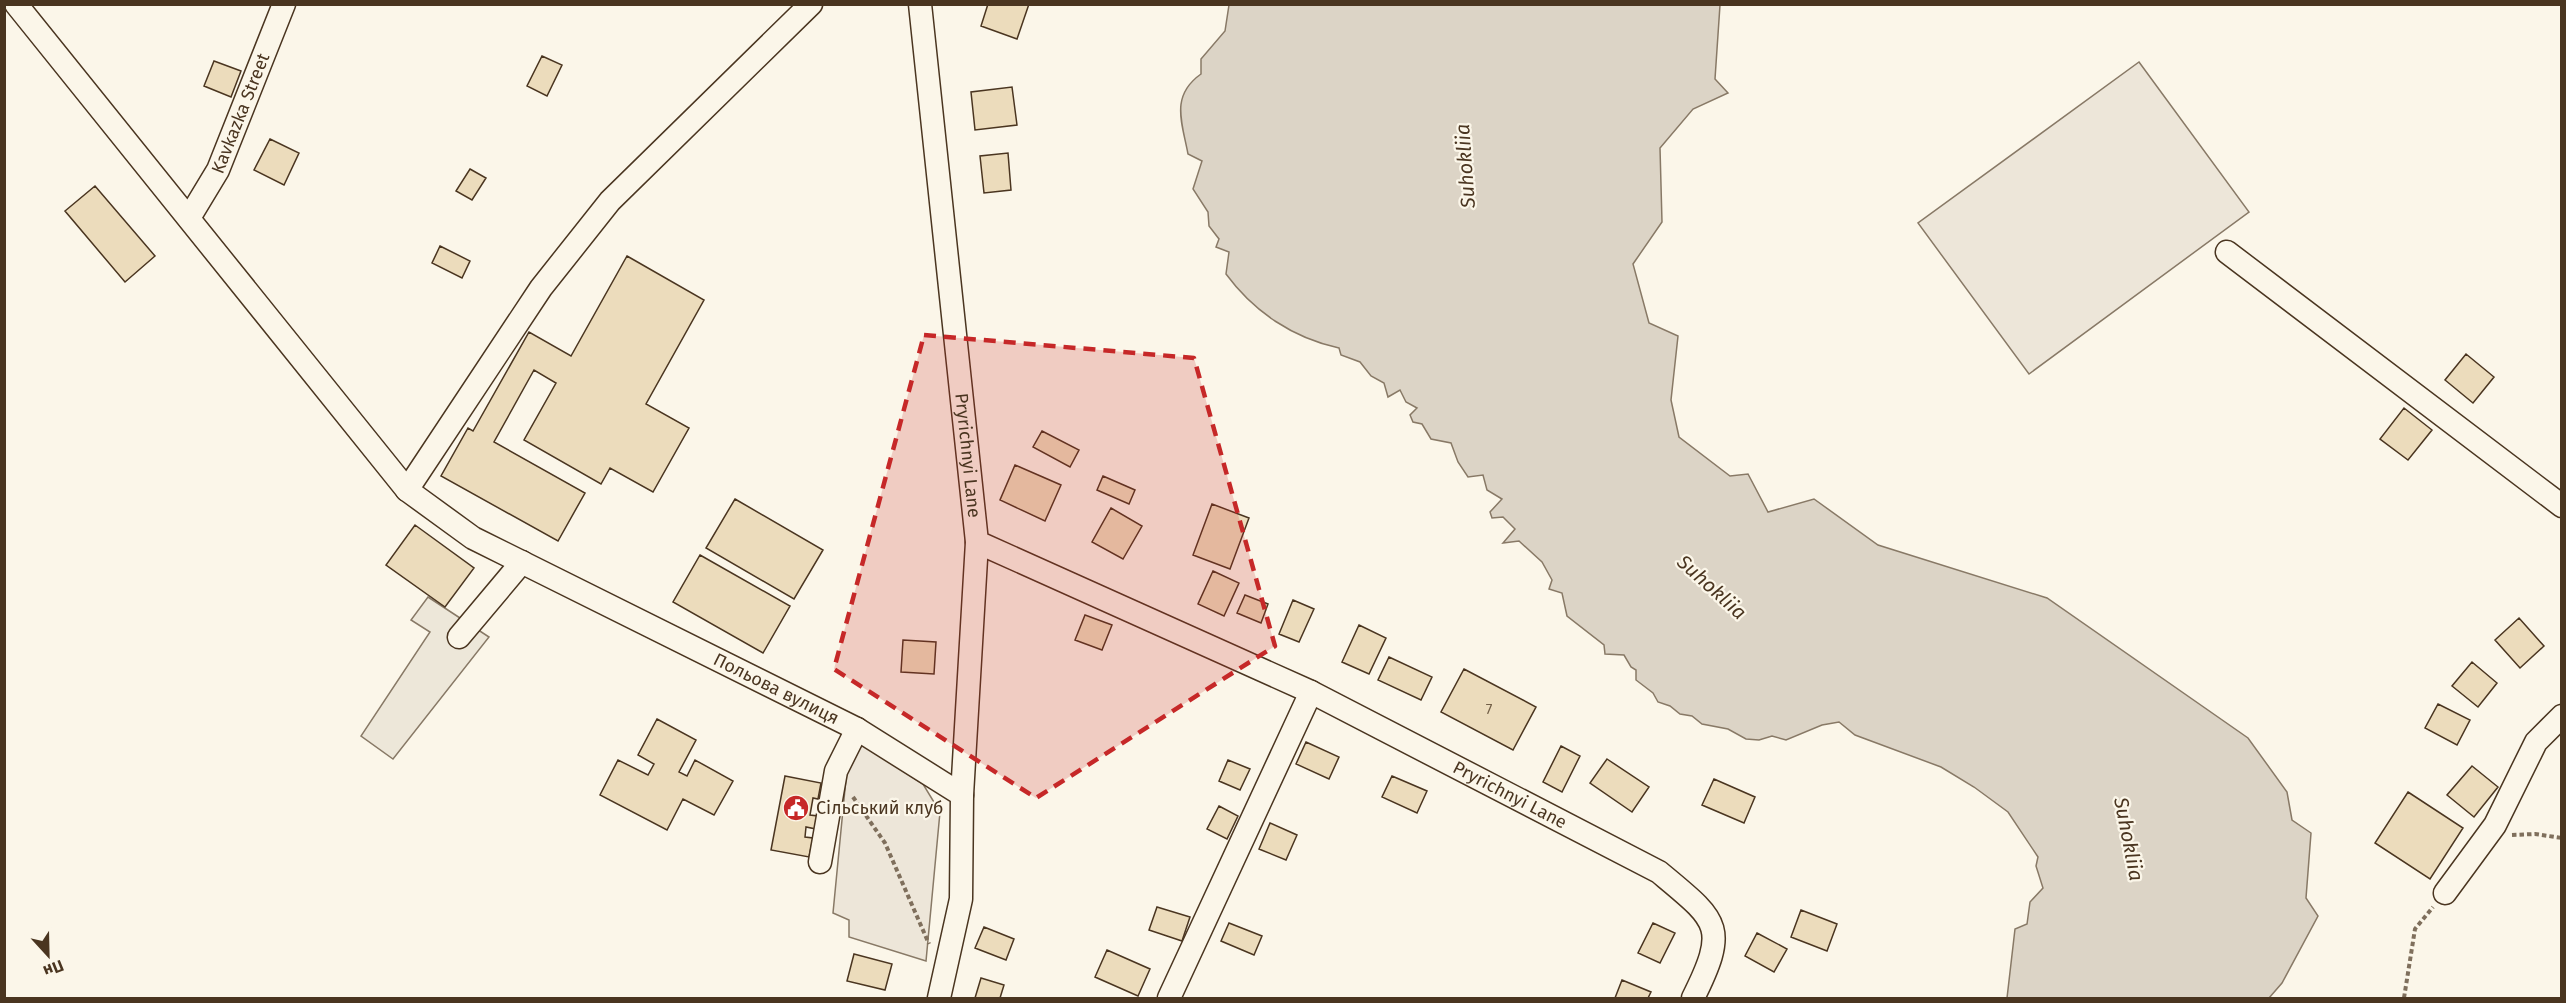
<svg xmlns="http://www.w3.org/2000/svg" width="2566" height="1003" viewBox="0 0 2566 1003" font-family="'Fira Sans',sans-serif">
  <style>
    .green { fill: #ede6d9; stroke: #887966; stroke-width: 1.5 }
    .parking { fill: #ede7d9; stroke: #887966; stroke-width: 1.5 }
    .water { fill: #dcd4c6; stroke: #887966; stroke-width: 1.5 }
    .building { fill: #ecdcbc; stroke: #4a3520; stroke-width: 1.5 }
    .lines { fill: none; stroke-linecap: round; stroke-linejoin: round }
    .minor-casing { stroke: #4a3520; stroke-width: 25 }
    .path { stroke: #7f6f5c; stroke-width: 4; stroke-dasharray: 4.5 3; stroke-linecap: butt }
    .minor { stroke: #fbf6e9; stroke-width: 22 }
    .marked { fill: #c62828; fill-opacity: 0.2; stroke: #c62828; stroke-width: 4.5; stroke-dasharray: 12 8; stroke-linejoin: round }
    .labels { text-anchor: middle; stroke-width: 4.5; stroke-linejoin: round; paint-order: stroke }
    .number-label { font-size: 15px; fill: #725f47 }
    .street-label { font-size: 18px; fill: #4a3520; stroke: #fbf6e9 }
    .poi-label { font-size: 18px; fill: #4a3520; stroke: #fbf6e9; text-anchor: start }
    .water-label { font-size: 20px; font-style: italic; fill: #4a3520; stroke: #fbf6e9 }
  </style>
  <rect width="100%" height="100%" fill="#fbf6e9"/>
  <path class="green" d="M2139 62 2249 212 2029 374 1918 223Z
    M863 745 923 784 940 812 926 961 849 937V920L833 913 848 758Z"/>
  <path class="parking" d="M428 597 489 637 393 759 361 736 430 632 411 620Z"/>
  <path class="water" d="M1229 5H1720L1715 79 1728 93 1693 109 1660 148 1662 222 1633 264 1649 323 1678 336 1671 400 1679 437 1730 476 1748 474 1768 512 1814 499 1878 545 2047 598 2248 738 2287 792 2292 820 2311 833 2306 898 2318 916 2282 983 2269 998H2007L2015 929 2027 924 2030 902 2043 888 2036 866 2038 857 2008 812 1974 787 1941 767 1855 735 1839 722 1822 725 1786 740 1772 736 1759 740 1746 739 1728 729 1702 724 1692 716 1680 714 1670 706 1658 702 1653 693 1636 680V670L1631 667 1624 655 1605 654 1604 645 1567 616 1562 593 1549 589 1552 580 1542 562 1519 541 1503 543 1515 529 1503 517 1492 518 1490 512 1502 499 1487 490 1483 475 1468 477 1458 462 1451 443 1431 439 1422 424 1413 422 1410 415 1417 408 1406 402 1400 390 1388 397 1384 383 1371 376 1360 362 1341 355 1339 348C1293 338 1254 312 1226 274L1229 252 1216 247 1219 239 1209 226 1208 212 1193 189 1202 161 1188 154C1182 122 1170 96 1201 74V59L1225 31Z"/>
  <path class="building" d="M988 4H1029L1017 39 981 26Z
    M542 56 562 65 547 96 527 86Z
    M214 61 241 71 231 97 204 86Z
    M1012 87 1017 125 975 130 971 92Z
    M270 139 299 153 284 185 254 170Z
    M1008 153 1011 190 984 193 980 156Z
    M470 169 486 178 472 200 456 191Z
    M95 186 155 256 125 282 65 211Z
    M440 246 470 261 462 278 432 263Z
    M627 256 704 300 646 404 689 428 653 492 610 468 601 484 524 440 556 383 534 370 494 442 585 493 558 541 441 476 468 428 473 431 529 332 571 356Z
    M2466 354 2494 377 2473 403 2445 380Z
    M2404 408 2432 430 2408 460 2380 439Z
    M1042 431 1079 450 1070 467 1033 447Z
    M1015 465 1061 485 1045 521 1000 500Z
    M1103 476 1135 490 1129 504 1097 490Z
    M735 499 823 550 794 599 706 548Z
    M1212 504 1249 518 1230 569 1193 555Z
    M1111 508 1142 526 1123 559 1092 542Z
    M415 525 474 568 445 607 386 565Z
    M700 555 790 606 763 653 673 602Z
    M1213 571 1239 583 1224 616 1198 604Z
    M1245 595 1268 604 1261 623 1237 613Z
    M1293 600 1314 609 1299 642 1279 634Z
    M1085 615 1112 625 1102 650 1075 640Z
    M2519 618 2544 646 2520 668 2495 640Z
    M1359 625 1386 638 1369 674 1342 662Z
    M903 640 936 642 934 674 901 672Z
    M1389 657 1432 677 1421 700 1378 680Z
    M2472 662 2497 683 2478 707 2452 686Z
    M1464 669 1536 707 1513 750 1441 712Z
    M2438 704 2470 720 2457 745 2425 728Z
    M657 719 696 740 679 772 687 776 695 760 733 781 714 815 683 799 667 830 600 795 618 760 648 775 654 764 638 755Z
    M1306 742 1339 757 1329 779 1296 764Z
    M1561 746 1580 756 1562 792 1543 782Z
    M1607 759 1649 787 1632 812 1590 783Z
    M1228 760 1250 769 1240 790 1219 781Z
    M2472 766 2498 787 2474 817 2447 795Z
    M785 776 821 783 818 799 813 798 810 815 818 816 816 829 806 827 805 837 813 838 809 857 771 850Z
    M1392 776 1427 791 1417 813 1382 797Z
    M1714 779 1755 797 1744 823 1702 805Z
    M2408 792 2463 828 2430 879 2375 843Z
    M1219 806 1238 816 1227 839 1207 829Z
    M1270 823 1297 835 1286 860 1259 849Z
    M1157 907 1190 917 1182 941 1149 930Z
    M1801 910 1837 924 1827 951 1791 937Z
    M1229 923 1262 936 1254 955 1221 941Z
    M1653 923 1675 933 1660 963 1638 953Z
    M984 927 1014 939 1006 960 975 948Z
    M1757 933 1787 949 1774 972 1745 956Z
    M1107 950 1150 969 1138 996 1095 977Z
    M854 954 892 964 885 990 847 981Z
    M981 978 1004 985 1000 998H975Z
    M1622 980 1651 992 1648 998H1615Z"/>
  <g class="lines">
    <g class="minor-casing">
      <g id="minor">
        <path id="s1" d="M16 4 407 490 473 538 857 729 962 795 961 899 939 998"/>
        <path id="s2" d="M920 4 977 542 1311 692 1169 998"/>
        <path id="s3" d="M189 218 218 170 284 4"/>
        <path d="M2227 252 2562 506"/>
        <path d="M407 490 541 288 610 201 811 4"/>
        <path d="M459 637 522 562"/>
        <path id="s4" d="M1311 692 1659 872C1718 921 1729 926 1693 998"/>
        <path d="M962 795 977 542"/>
        <path d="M820 862 836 771 857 729"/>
        <path d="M2445 893 2495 825 2536 742 2562 716"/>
      </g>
    </g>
    <path class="path" d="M853 797 885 843 929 944
      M2512 835 2535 834 2562 838
      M2404 998 2415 929 2433 907"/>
    <use href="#minor" class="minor"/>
  </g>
  <path class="marked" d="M924 335 1194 358 1275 646 1036 798 834 669Z"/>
  <defs>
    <g id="civic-disc" transform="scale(1.35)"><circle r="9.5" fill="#c62828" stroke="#fbf6e9"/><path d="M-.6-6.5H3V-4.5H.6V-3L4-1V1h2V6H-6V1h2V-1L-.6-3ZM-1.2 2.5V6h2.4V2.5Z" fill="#fff"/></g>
  </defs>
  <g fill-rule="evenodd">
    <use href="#civic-disc" x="796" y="808"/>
  </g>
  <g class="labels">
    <g class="number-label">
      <text x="1489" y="714">7</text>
    </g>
    <g class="street-label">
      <text dy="6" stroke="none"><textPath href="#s3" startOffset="117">Kavkazka Street</textPath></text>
      <text dy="6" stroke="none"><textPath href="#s2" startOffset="454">Pryrichnyi Lane</textPath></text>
      <text dy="6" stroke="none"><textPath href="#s1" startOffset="1044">Польова вулиця</textPath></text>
      <text dy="6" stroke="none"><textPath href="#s4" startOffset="224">Pryrichnyi Lane</textPath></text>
    </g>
    <g class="poi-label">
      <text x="816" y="814">Сільський клуб</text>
    </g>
    <g class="water-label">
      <text transform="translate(1465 166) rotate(-94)" y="7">Suhokliia</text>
      <text transform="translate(1712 587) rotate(42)" y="7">Suhokliia</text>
      <text transform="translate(2129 839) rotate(79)" y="7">Suhokliia</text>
    </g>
  </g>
  <rect width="2566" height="1003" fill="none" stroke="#4a3520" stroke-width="12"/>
  <g transform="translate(48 955) rotate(158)" stroke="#fbf6e9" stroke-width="4.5" paint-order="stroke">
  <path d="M0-4.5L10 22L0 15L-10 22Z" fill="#4a3520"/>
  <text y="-9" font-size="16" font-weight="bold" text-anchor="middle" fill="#4a3520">Пн</text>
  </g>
</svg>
